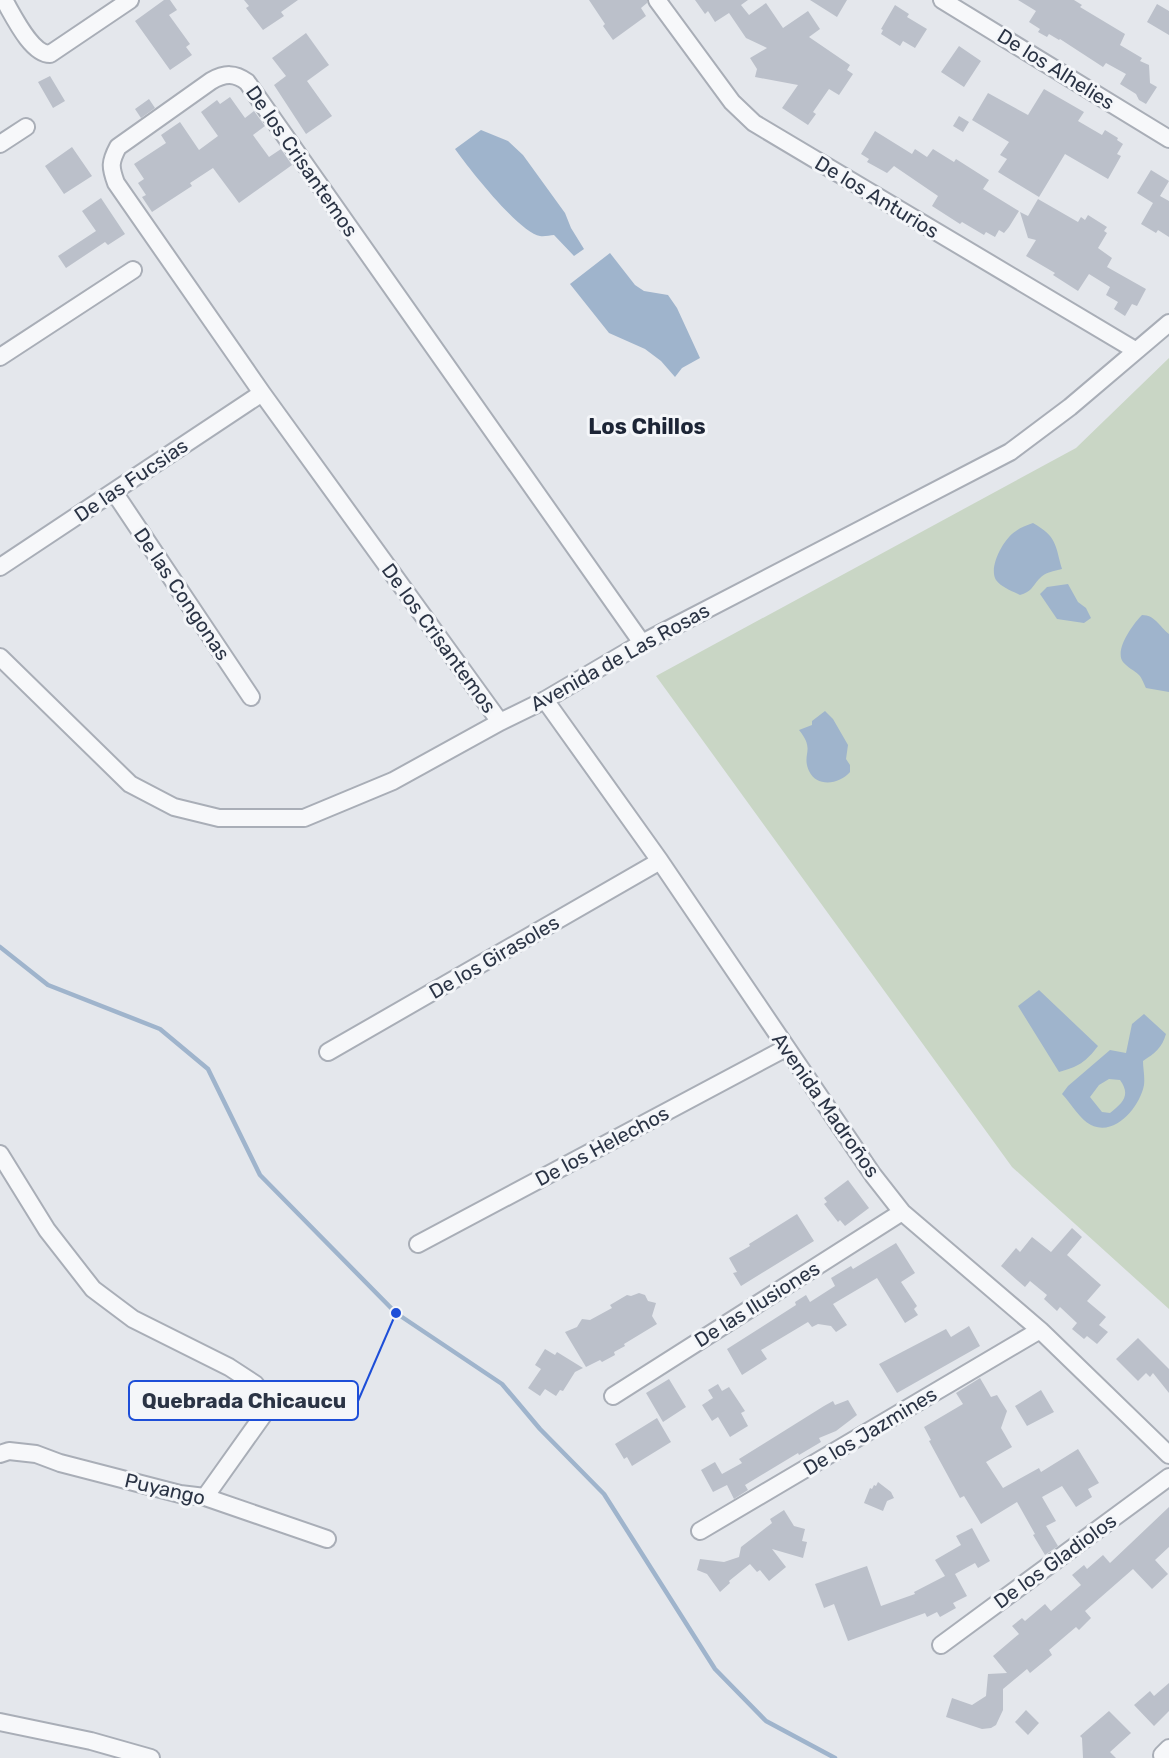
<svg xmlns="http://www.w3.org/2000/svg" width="1169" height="1758" viewBox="0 0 1169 1758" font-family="Rubik,sans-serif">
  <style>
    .green { fill: #c9d6c5 }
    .water { fill: #9fb4cc; fill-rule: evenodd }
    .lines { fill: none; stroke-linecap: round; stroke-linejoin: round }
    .stream { stroke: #9fb4cc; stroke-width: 4.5 }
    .building { fill: #bbc0ca }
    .minor-casing { stroke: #a9aeb7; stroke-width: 20 }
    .minor { stroke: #f7f8fa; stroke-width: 16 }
    .labels { text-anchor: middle; stroke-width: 6; stroke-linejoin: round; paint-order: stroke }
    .street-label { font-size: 20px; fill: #2b3445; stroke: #f4f6f9 }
    .quarter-label { font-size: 22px; font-weight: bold; fill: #1d2536; stroke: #f4f6f9 }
    .leader { fill: none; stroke: #1d4ed8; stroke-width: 2 }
    .callout-dot { fill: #1d4ed8; stroke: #f4f6f9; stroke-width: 2 }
    .callout { fill: #f4f6f9; stroke: #1d4ed8; stroke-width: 2 }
    .callout-label { font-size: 21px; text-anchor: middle; font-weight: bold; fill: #2b3445 }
  </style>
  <rect width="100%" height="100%" fill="#e4e7ec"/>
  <path class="green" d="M1169 358V1309L1012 1167 656 676 1076 448Z"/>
  <path class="water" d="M481 130 508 141 523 155 565 213 571 228 584 249 574 256 554 235C550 235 544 237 540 236 520 234 467 166 455 149Z
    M610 253 635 285 644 291 668 295 677 308 700 358 682 368 675 377 661 361 645 349 609 333 570 284Z
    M1033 523C1057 537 1055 544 1062 569 1054 571 1045 572 1039 579 1032 587 1031 592 1020 595 1012 591 1001 587 996 580 988 567 1004 538 1016 531 1021 527 1028 525 1033 523Z
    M1068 584 1078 602 1086 608 1091 618 1084 623 1057 619 1040 594 1047 587Z
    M1142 615C1155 615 1159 626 1169 634V692L1146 688C1144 684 1142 678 1139 675 1134 670 1128 668 1123 662 1114 650 1133 624 1142 615Z
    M825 711 833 719 848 745 846 759 850 765V772C840 784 817 788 809 771 801 753 816 751 799 730L812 725V721Z
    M1039 990 1098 1046C1086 1062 1078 1067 1059 1072L1018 1006Z
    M1144 1014 1166 1034C1162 1048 1155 1053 1143 1061 1143 1068 1145 1077 1144 1085 1140 1106 1116 1137 1091 1125 1080 1120 1071 1103 1062 1094L1068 1086 1110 1050 1126 1053 1132 1024ZM1109 1079 1120 1080C1131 1095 1123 1103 1110 1113L1102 1112 1090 1097 1099 1085Z"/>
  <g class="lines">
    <path class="stream" d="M0 947 48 985 160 1029 208 1069 260 1175 396 1313 502 1384 540 1429 604 1494 715 1669 766 1721 835 1758"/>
  </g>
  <path class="building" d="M164 0H170L177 10 169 15 190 44 186 47 192 55 170 70 135 21Z
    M244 0H298L281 12 284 16 263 30 246 8 249 6Z
    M589 0H647V3L641 8 646 16 613 40 603 26 605 24Z
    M695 0H748L741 5 749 15 766 3 783 28 808 11 820 29 809 37 850 65 847 70 853 74 839 95 829 89 813 112 816 114 808 125 782 108 798 85 755 77 757 69 750 58 767 48 746 38 729 13 715 22 708 11 705 14Z
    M810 0H847L837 17Z
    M1018 0H1074L1082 5 1080 7 1125 34 1120 45 1142 58 1140 61 1149 65 1150 83 1157 87 1146 104 1139 100 1136 94 1120 84 1126 74 1106 63 1103 67 1060 39 1059 40 1049 34 1047 37 1038 32 1040 29 1029 22 1036 11Z
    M1157 4 1169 11V35L1147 22Z
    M895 5 909 14 907 17 927 29 915 48 903 41 900 46 881 34 883 30 881 29Z
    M306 33 329 65 307 81 332 116 306 134 274 85 286 76 272 58Z
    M959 46 981 61 964 87 941 72Z
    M50 76 65 101 53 108 38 82Z
    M1044 89 1084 112 1078 121 1102 135 1105 130 1118 138 1117 140 1123 144 1117 154 1121 156 1108 179 1065 154 1039 197 998 172 1007 159 1000 155 1009 142 972 120 988 93 1028 115Z
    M230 97 245 118 254 111 265 126 253 135 269 157 281 149 292 165 239 203 213 168 190 183 192 186 152 212 142 197 146 195 138 183 144 179 134 164 166 143 161 135 180 122 199 150 218 136 201 112 217 100 220 104Z
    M149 99 155 108 141 118 135 109Z
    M959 116 969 122 963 132 953 126Z
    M875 131 912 154 915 149 927 157 933 149 954 162 956 159 989 180 983 189 1019 211 1009 227 1004 233 999 230 995 237 986 232 984 235 962 222 960 224 932 206 938 196 894 166 887 173 867 162 869 159 861 154Z
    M72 147 92 176 64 194 45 166Z
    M1151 170 1169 181 1160 196 1169 201V237L1158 230 1156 233 1141 224 1153 203 1137 193Z
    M101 198 125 234 108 245 105 242 66 268 58 256 96 231 82 211Z
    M1038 199 1078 222 1081 217 1085 220 1088 215 1107 227 1104 231 1107 233 1098 248 1112 258 1107 267 1146 289 1137 306 1132 304 1125 316 1114 309 1118 302 1106 295 1110 287 1089 274 1078 291 1053 275 1055 273 1026 256 1036 240 1028 238 1020 212 1028 216Z
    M848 1180 869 1208 845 1226 840 1220 838 1222 824 1204 827 1202 824 1198Z
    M797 1214 814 1241 741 1286 733 1273 737 1272 729 1258 750 1246 749 1244Z
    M1072 1228 1082 1237 1067 1255 1101 1285 1087 1301 1106 1317 1099 1325 1108 1332 1097 1344 1087 1336 1084 1339 1072 1329 1077 1323 1060 1307 1057 1311 1044 1299 1047 1295 1030 1281 1025 1287 1001 1266 1016 1248 1020 1252 1032 1237 1051 1252Z
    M896 1243 915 1273 901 1282 917 1306 914 1309 918 1315 905 1323 877 1278 833 1304 847 1325 836 1332 831 1326 818 1324 812 1327 808 1322 761 1350 767 1359 742 1375 727 1349 796 1305 795 1302 806 1295 810 1302 835 1286 831 1278 851 1266 853 1269Z
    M639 1293 645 1295 648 1301 656 1303 652 1316 657 1324 624 1344 625 1346 614 1352 615 1355 602 1362 600 1360 586 1367 565 1332 577 1327 582 1319 590 1320 612 1308 610 1305 627 1295 631 1296Z
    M969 1326 980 1346 897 1393 879 1364 946 1329 951 1337Z
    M1138 1338 1169 1369V1393L1153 1373 1150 1377 1146 1373 1138 1381 1116 1359Z
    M545 1349 555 1355 557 1352 583 1368 575 1372 563 1391 560 1390 556 1396 545 1389 540 1396 528 1388 541 1369 535 1365Z
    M980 1378 991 1397 997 1395 1007 1411 1001 1428 1012 1447 986 1462 1003 1488 1039 1468 1041 1472 1078 1449 1099 1483 1088 1489 1092 1497 1076 1507 1062 1486 1042 1497 1056 1521 1046 1526 1058 1546 1045 1555 1033 1535 1035 1534 1017 1502 981 1524 964 1496 960 1498 929 1441 931 1440 924 1427 963 1404 956 1393Z
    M669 1379 686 1407 663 1422 646 1393Z
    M718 1384 722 1391 729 1387 745 1411 741 1413 748 1426 730 1437 718 1417 712 1421 702 1405 713 1398 708 1390Z
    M1041 1390 1054 1412 1027 1426 1015 1406Z
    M848 1400 857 1415 836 1431 819 1438 821 1442 799 1455 798 1453 745 1485 748 1490 734 1499 727 1485 713 1492 701 1470 715 1462 722 1474 742 1463 739 1459 824 1406 833 1401 835 1405Z
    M657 1418 671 1442 632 1466 627 1457 624 1459 615 1444Z
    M878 1482 891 1492 894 1498 887 1501 883 1511 864 1503 870 1488 872 1489 874 1485 876 1486Z
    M1169 1507V1547L1155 1560 1168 1574 1152 1589 1133 1569 1085 1611 1091 1618 1079 1630 1076 1627 1049 1650 1052 1655 1030 1673 1027 1669 1003 1689V1710L996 1725 991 1728 982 1729 946 1717 952 1698 972 1705 986 1696 988 1674 1007 1673 993 1656 1019 1634 1012 1626 1022 1618 1025 1621 1045 1604 1051 1611 1081 1585 1072 1575 1084 1565 1087 1569 1103 1555 1110 1563Z
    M784 1510 794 1526 805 1529 802 1541 807 1542 803 1558 772 1549 786 1567 769 1581 760 1570 757 1572 750 1564 729 1581 730 1583 720 1592 707 1574 697 1570 700 1559 724 1562 739 1557 741 1547 772 1523 770 1519Z
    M972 1528 990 1561 978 1568 975 1563 955 1574 967 1596 953 1603 956 1608 940 1617 937 1612 927 1617 925 1613 848 1641 834 1604 824 1608 815 1584 867 1566 881 1606 915 1594 914 1592 945 1576 935 1560 961 1545 956 1536Z
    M1169 1683V1711L1154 1726 1134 1705 1150 1691 1154 1696Z
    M1026 1710 1039 1723 1028 1735 1015 1722Z
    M1109 1711 1131 1733 1110 1752 1116 1758H1083L1082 1738 1080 1736Z"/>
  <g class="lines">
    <g class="minor-casing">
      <path id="minor" d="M4 0C13 15 31 54 50 54L130 0
        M657 0 732 102 754 123 1135 350
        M942 0 1169 139
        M0 144 26 127
        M0 357 133 270
        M114 492 251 697
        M0 567 262 393
        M0 657 130 784 174 807 219 818H304L393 781 500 722 545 700 642 643 1010 452 1070 407 1169 323
        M545 700 660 861 873 1175 902 1212 1040 1330 1169 1455
        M500 722 262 393 116 183C110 167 110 162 118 147L211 81C225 73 235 73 247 82L642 643
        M328 1052 660 861
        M0 1154 47 1230 93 1289 133 1319 229 1367 255 1384 265 1397 264 1414 205 1497
        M418 1244 786 1048
        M613 1396 902 1212
        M0 1454 9 1451 36 1454 60 1463 180 1494 205 1497 327 1539
        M700 1531 1040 1330
        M941 1645 1169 1477
        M0 1722 91 1741 151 1758
        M1162 1755 1169 1748"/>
    </g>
    <use href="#minor" class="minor"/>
  </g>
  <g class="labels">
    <g class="street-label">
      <text transform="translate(1056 69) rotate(32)" y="7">De los Alhelies</text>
      <text transform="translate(302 161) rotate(55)" y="7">De los Crisantemos</text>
      <text transform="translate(877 197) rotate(31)" y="7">De los Anturios</text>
      <text transform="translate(131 480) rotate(-34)" y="7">De las Fucsias</text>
      <text transform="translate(182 594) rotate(56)" y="7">De las Congonas</text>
      <text transform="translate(439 638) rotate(54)" y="7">De los Crisantemos</text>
      <text transform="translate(620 657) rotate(-29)" y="7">Avenida de Las Rosas</text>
      <text transform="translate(494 957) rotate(-30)" y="7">De los Girasoles</text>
      <text transform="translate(826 1105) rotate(55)" y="7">Avenida Madroños</text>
      <text transform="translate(602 1146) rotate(-28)" y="7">De los Helechos</text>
      <text transform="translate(757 1304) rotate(-32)" y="7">De las Ilusiones</text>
      <text transform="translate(870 1431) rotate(-31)" y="7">De los Jazmines</text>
      <text transform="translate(165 1489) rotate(13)" y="7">Puyango</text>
      <text transform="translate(1055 1561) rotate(-36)" y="7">De los Gladiolos</text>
    </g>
    <g class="quarter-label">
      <text x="647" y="434">Los Chillos</text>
    </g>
  </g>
  <path class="leader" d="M396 1313L358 1401"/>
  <circle class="callout-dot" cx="396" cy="1313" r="6"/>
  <rect class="callout" x="129" y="1381" width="229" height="39" rx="6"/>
  <g class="callout-label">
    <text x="244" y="1408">Quebrada Chicaucu</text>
  </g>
</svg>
